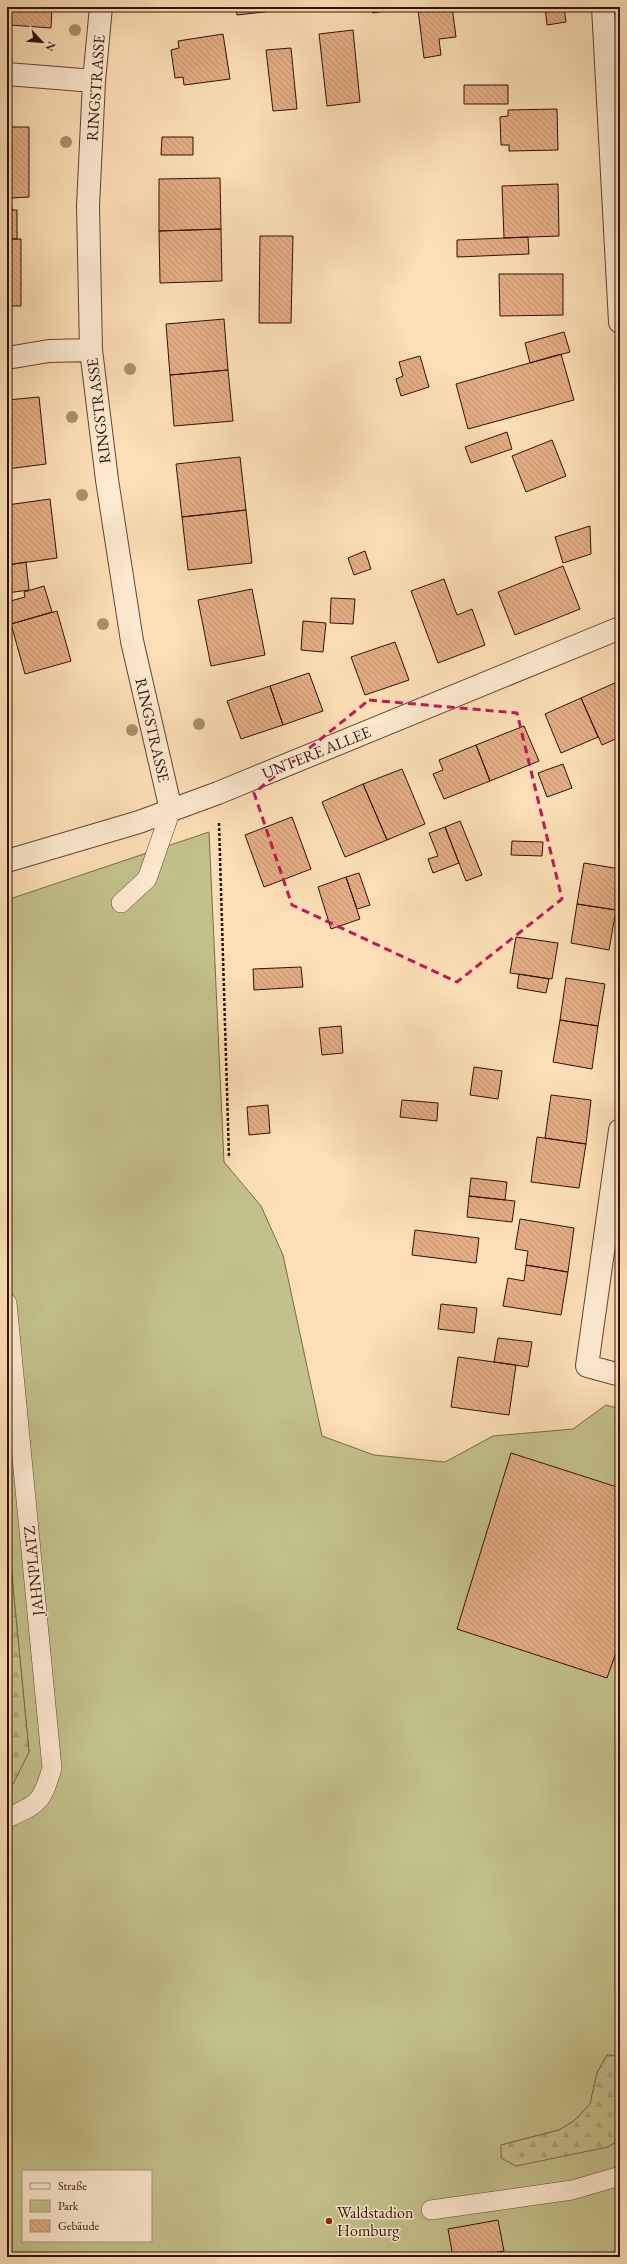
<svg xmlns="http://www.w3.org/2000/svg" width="627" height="2264" viewBox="0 0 627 2264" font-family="'EB Garamond',serif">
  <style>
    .green { fill: #c3c18b; stroke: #7a6948; fill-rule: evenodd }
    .forest { fill: url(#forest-firs); stroke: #7a6948 }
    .building { fill: url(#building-back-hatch); stroke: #321105 }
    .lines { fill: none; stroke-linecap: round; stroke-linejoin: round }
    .lane-casing { stroke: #644431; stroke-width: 20 }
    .street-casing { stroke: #644431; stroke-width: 24 }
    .path { stroke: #321105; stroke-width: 2.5; stroke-dasharray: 3 2; stroke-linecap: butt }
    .lane { stroke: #fdead0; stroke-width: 19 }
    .street { stroke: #fdead0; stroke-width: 22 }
    .tree { fill: #a9906e }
    .marked { fill: none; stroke: #c2185b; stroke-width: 3; stroke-dasharray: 8 5; stroke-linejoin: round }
    .poi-dot { fill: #8f2418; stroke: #fdead0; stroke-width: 1.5 }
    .labels { text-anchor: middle; stroke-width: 3; stroke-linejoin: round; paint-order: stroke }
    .street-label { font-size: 16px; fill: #321105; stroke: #fdead0 }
    .poi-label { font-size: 16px; fill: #321105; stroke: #fdead0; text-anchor: start }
  </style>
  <defs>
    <pattern id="forest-firs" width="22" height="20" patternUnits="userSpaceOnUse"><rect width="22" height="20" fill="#c3c18b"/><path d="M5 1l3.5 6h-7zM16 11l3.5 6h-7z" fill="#a8a576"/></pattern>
    <pattern id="building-back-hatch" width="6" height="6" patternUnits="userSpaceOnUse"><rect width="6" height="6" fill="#e4ad85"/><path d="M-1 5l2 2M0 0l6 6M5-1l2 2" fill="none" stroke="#c49471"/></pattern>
  </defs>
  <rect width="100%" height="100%" fill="#fcdfb6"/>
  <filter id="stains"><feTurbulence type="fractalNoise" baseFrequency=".005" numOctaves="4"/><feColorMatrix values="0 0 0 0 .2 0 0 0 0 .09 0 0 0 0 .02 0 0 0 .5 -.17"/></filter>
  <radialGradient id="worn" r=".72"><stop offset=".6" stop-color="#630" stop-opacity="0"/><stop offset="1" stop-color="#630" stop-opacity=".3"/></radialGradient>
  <path class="green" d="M209 832 224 1162 261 1206 283 1255 322 1436 374 1455 445 1462 493 1436 573 1429 606 1405 620 1409V2056L607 2055 597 2073 590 2104 574 2121 559 2130 501 2145 608 2147 620 2139V2257H7V1786L13 1783 29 1752 7 1525V900ZM23 2171H151V2241H23Z"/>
  <path class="forest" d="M7 1525 29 1752 13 1784 7 1786Z
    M607 2055 620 2056V2139L608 2147 516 2166 501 2158V2145L559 2130 574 2121 590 2104 597 2073Z"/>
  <path class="building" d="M11 7H52L51 28 10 25Z
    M236 7H281V10L237 15Z
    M281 7H302L281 10Z
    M372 7H394L395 9 373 13Z
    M452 7 456 37 439 39 441 55 424 58 418 10Z
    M545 7H564L566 22 547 25Z
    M353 30 360 102 327 106 319 34Z
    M7 31H11L10 51H7Z
    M223 34 230 79 184 85 183 77 175 78 171 50 179 48 178 41Z
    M291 48 297 109 273 111 266 50Z
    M464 85H508V104H464Z
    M557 109 558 150 509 151V145H501L500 117 508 116V110Z
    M7 127H29V197L11 198 12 210H7Z
    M162 137H193V155H161Z
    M220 178 221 229 159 231V179Z
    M558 184 559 236 504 238 502 186Z
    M7 210H17V239H7Z
    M221 229 222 281 160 283 159 231Z
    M260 236H293L291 323H259Z
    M528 237 529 254 457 257V240Z
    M7 239H21V306H7Z
    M499 274H563V315L500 316Z
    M224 319 228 370 170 375 166 324Z
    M564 332 570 352 530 363 525 343Z
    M561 354 574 400 468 429 456 384Z
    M420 356 429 387 401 396 396 379 403 376 399 362Z
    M228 370 233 421 174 426 170 375Z
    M39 397 46 464 7 469V400Z
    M507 432 512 449 471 463 465 447Z
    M552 440 566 476 526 492 512 456Z
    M240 457 246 510 182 517 176 464Z
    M50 499 57 558 7 565V525L9 524 7 505Z
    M246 510 252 563 188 570 182 517Z
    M590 526 591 554 563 563 555 537Z
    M365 551 371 569 354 575 348 558Z
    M26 562 29 590 7 593V565Z
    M563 566 580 609 515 635 498 592Z
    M444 579 457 615 472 609 485 645 438 663 411 591Z
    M44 586 52 612 11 624 7 602 25 597 24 592Z
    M252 589 265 655 211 666 198 600Z
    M331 598 355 599 353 624 330 623Z
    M57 611 71 661 25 674 11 624Z
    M303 621 326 623 323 652 301 650Z
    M395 642 409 680 365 695 351 657Z
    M309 673 323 711 283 725 270 686Z
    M617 682 620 689V737L602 745 581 698Z
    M270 686 283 725 241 739 227 701Z
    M581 698 598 737 561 753 545 714Z
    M524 726 539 761 490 781 476 745Z
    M476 745 490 781 444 799 433 774 443 770 439 760Z
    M563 764 572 788 547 797 538 773Z
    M402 769 425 824 387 840 363 784Z
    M363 784 387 840 345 857 322 802Z
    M292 817 311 869 264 887 245 835Z
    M460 821 482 875 466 881 445 827Z
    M445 827 459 863 433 873 428 859 438 856 429 833Z
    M512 841 543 842 542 856 511 855Z
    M584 863 620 869 616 910 577 904Z
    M359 873 370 905 357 909 346 877Z
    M346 877 360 919 331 929 318 887Z
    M577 904 616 910 609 950 571 943Z
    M516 937 558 943 552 979 510 973Z
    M301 967 303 987 254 990 253 969Z
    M519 974 549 979 546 993 517 988Z
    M566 978 605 984 598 1026 560 1020Z
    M560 1020 598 1026 592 1069 553 1062Z
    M341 1026 343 1053 322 1055 319 1028Z
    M474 1067 502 1071 498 1099 470 1095Z
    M551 1095 591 1100 586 1144 545 1138Z
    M402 1100 438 1103 437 1121 400 1117Z
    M268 1105 270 1133 249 1135 247 1107Z
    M537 1137 586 1144 579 1188 531 1182Z
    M471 1178 507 1182 505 1200 469 1196Z
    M469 1196 515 1201 512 1222 467 1217Z
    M520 1219 574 1228 568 1272 526 1265 528 1251 515 1249Z
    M415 1230 479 1238 476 1263 412 1255Z
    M526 1265 568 1272 561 1315 503 1306 508 1278 524 1281Z
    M441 1304 477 1308 474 1333 438 1329Z
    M498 1338 532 1342 528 1367 494 1362Z
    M458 1357 516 1365 509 1415 451 1407Z
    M511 1453 620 1488V1641L607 1678 457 1629Z
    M498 2220 504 2251 466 2257H453L448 2229Z"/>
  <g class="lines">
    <g class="lane-casing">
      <path id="lane" d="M121 903 147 879 171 810
        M7 1303 52 1768C42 1802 39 1804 7 1818
        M431 2210 572 2190 620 2176"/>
    </g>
    <g class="street-casing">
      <path id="street" d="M101 7 94 81 88 206 91 350 107 480 132 641 171 810
        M603 7 620 322
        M7 74 94 81
        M7 358 49 351 91 350
        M7 861 139 822 218 793 620 628
        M620 1130 587 1366 620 1375"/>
    </g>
    <path class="path" d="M219 823 229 1158"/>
    <use href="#lane" class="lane"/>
    <use href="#street" class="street"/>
  </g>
  <g class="tree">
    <circle cx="75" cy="30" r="6"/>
    <circle cx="66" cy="142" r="6"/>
    <circle cx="130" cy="369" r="6"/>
    <circle cx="72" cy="417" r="6"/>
    <circle cx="82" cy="495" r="6"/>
    <circle cx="103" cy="624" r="6"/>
    <circle cx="199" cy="724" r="6"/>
    <circle cx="132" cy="730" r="6"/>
  </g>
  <path class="marked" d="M369 700 517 713 562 899 457 982 292 905 254 793Z"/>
  <circle class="poi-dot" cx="329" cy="2221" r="4"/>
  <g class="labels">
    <g class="street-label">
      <text transform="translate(95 88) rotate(-86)" y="6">RINGSTRASSE</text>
      <text transform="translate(98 411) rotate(-97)" y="6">RINGSTRASSE</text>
      <text transform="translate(153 730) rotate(77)" y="6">RINGSTRASSE</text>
      <text transform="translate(316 752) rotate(-22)" y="6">UNTERE ALLEE</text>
      <text transform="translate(33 1571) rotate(-96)" y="6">JAHNPLATZ</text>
    </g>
    <g class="poi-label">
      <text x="337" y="2218">Waldstadion<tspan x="337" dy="18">Homburg</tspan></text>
    </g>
  </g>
  <rect width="627" height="2264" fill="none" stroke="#fcdfb6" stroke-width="24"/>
  <rect x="8" y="8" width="611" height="2248" fill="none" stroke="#321105" stroke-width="2"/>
  <rect x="12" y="12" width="603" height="2240" fill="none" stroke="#321105"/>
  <rect x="22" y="2170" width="130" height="72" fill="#fdead0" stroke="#ac937f"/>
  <rect x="30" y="2183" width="20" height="6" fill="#fdead0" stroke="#ac937f"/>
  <text x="58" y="2190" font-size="12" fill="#321105">Straße</text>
  <rect x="30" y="2200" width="20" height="12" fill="#c3c18b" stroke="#ac937f"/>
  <text x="58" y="2210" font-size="12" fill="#321105">Park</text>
  <rect x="30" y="2220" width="20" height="12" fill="url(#building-back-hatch)" stroke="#ac937f"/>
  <text x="58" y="2230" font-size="12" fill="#321105">Gebäude</text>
  <g transform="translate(42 42) rotate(116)" stroke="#fdead0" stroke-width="3" paint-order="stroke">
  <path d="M0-3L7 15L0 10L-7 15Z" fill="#321105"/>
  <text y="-6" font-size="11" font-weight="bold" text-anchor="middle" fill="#321105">N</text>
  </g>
  <rect width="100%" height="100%" filter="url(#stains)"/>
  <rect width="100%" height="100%" fill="url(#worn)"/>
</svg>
